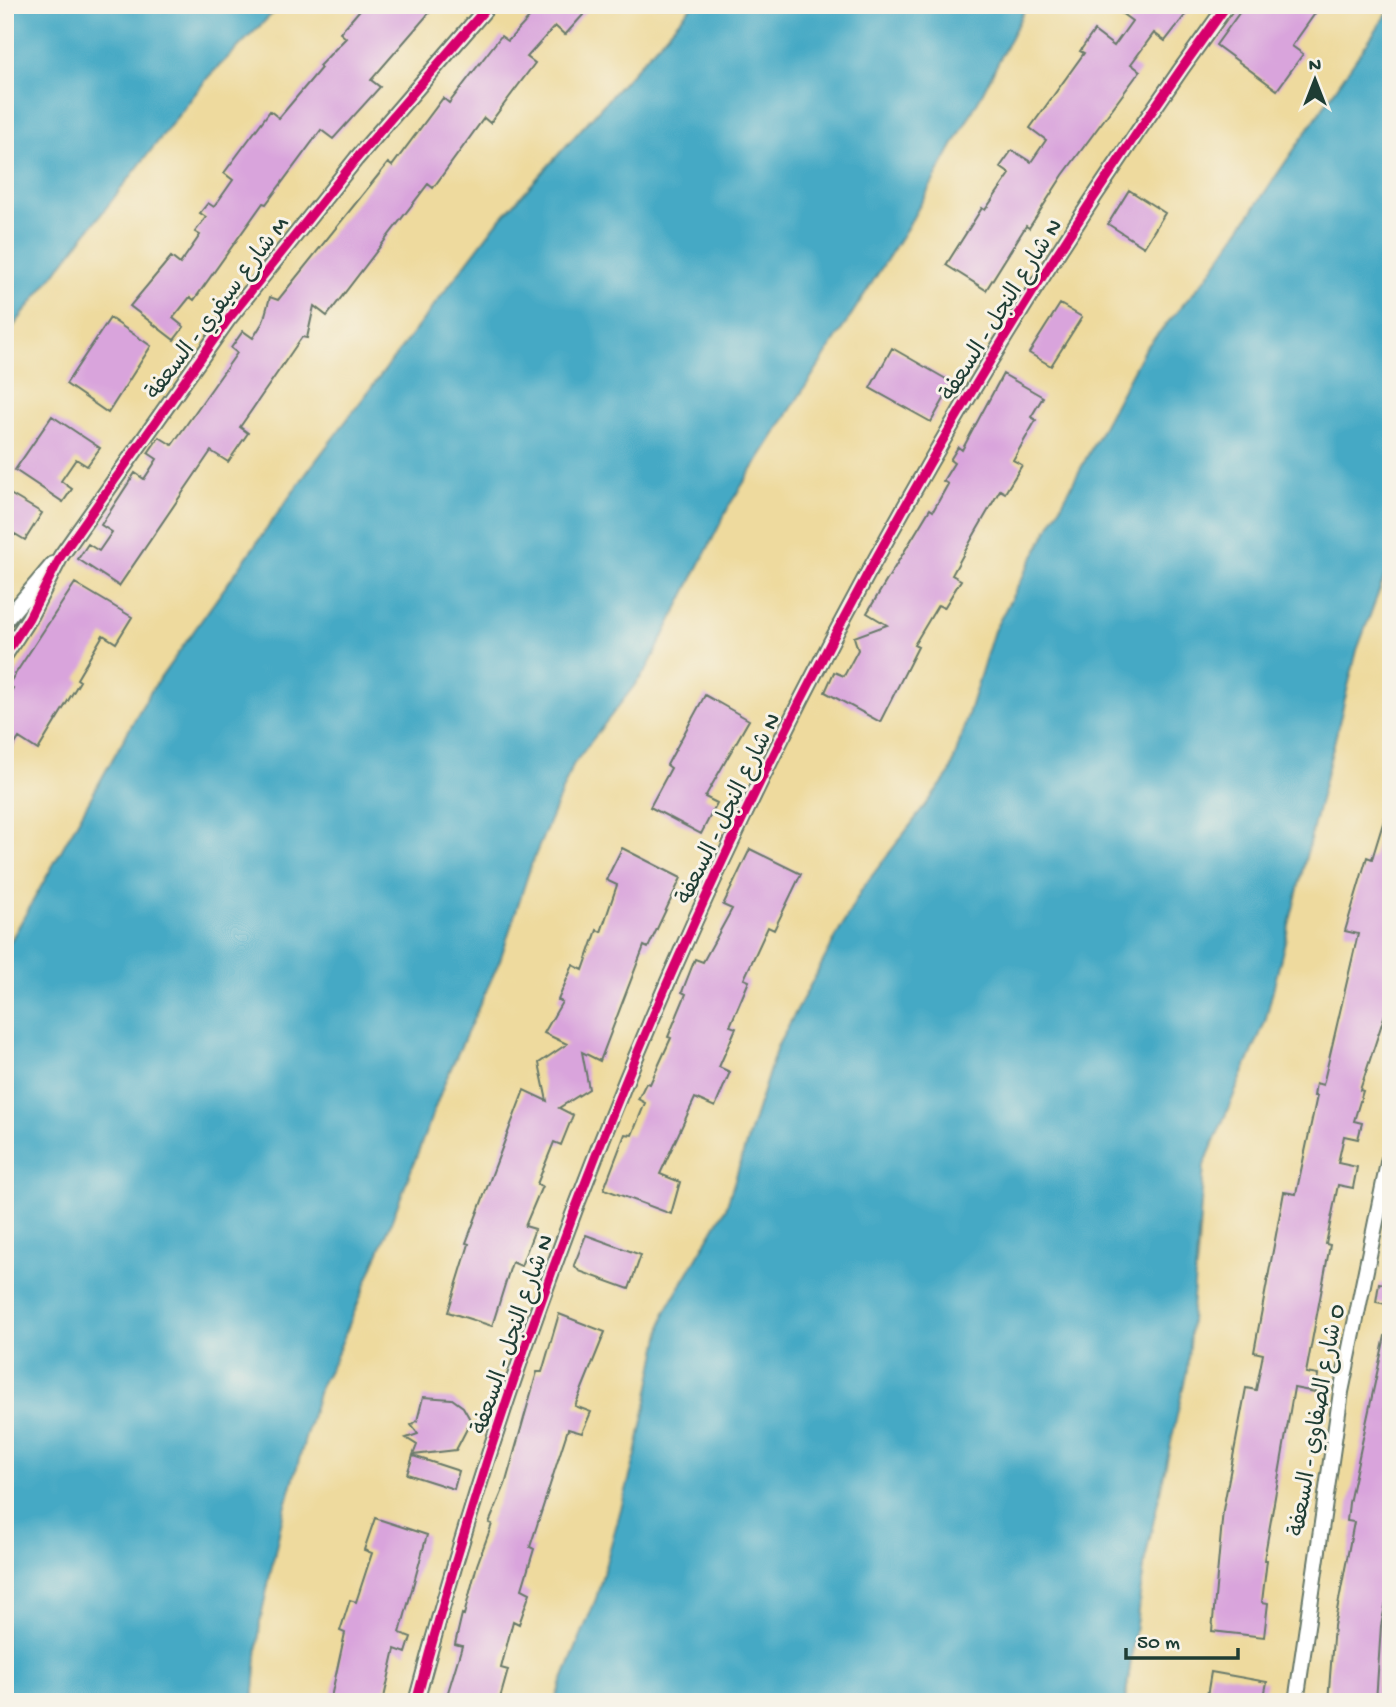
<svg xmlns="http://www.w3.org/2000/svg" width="1396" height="1707" viewBox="0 0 1396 1707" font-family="'Gochi Hand','Playpen Sans Arabic',sans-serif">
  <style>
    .sand { fill: #eeda9e; stroke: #868c69; stroke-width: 2 }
    .water { fill: #45a9c5; stroke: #32737c; stroke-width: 2 }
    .building { fill: #d9a4dc }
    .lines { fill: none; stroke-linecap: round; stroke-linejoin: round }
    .minor-casing { stroke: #68796a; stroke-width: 18 }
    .minor { stroke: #fff; stroke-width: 14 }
    .cycleway-casing { stroke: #f7f3e8; stroke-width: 13 }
    .cycleway { stroke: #d6006c; stroke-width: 9 }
    .labels { text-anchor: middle; stroke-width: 6; stroke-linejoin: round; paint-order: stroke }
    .street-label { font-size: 23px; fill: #1f3d34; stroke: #f7f3e8 }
  </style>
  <rect width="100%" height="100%" fill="#f7f3e8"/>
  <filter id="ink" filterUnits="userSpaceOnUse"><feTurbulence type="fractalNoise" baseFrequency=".0143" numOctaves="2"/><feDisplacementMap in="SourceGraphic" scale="14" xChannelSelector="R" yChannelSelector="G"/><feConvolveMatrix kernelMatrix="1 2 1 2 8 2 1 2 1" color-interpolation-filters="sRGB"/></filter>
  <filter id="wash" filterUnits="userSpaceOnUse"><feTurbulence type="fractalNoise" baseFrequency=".00686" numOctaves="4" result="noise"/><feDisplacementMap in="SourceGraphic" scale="28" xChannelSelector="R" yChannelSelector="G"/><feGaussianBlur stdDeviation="1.57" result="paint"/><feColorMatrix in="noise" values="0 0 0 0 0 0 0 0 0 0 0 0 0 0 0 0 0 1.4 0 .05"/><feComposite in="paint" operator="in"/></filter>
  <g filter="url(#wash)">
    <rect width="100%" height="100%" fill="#f0e8cf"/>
    <path class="sand" d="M281 5H693L496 224 308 471 149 694 5 951V337L209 76Z
      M1027 5 1391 8 1207 277 1144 350 994 631 950 773 862 889 777 1047 726 1208 665 1312 636 1455 596 1599 554 1702H253L260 1622 282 1519 320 1386 334 1361 390 1225 446 1079 500 960 531 865 573 764 647 669 730 504 907 228 983 92Z
      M1391 559V1702H1125L1145 1560 1197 1263 1204 1165 1265 1022 1357 650Z"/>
    <path class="water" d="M5 5H281L209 76 5 337Z
      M693 5H1027L983 92 907 228 730 504 647 669 573 765 531 865 500 960 446 1079 390 1225 334 1361 320 1386 282 1519 260 1622 253 1702H5V951L149 694 308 471 496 224Z
      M1391 8V559L1357 650 1265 1022 1204 1165 1187 1370 1145 1560 1125 1702H554L596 1599 636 1455 665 1312 726 1208 777 1047 862 889 950 773 994 631 1144 350 1207 277Z"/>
    <g id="blocks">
      <path class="building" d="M364 5H436L371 80 380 87 333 139 321 130 266 204 263 203 194 300 190 297 173 318 184 327 174 340 130 306 171 257 180 264 200 235 195 232 206 217 200 213 208 203 214 207 233 180 224 173 270 111 279 118 321 68 319 66 346 38 340 33Z
        M541 5H592L565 35 555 26 527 57 535 63 490 123 484 118 433 188 428 184 327 316 314 306 307 338 302 337 240 427 248 433 228 462 211 451 119 586 78 559 88 544 99 551 112 532 101 525 135 473 144 479 157 459 148 453 159 437 172 445 237 353 231 348 243 331 253 338 263 322 270 297 278 300 388 163 392 166 443 98 449 103 501 36 508 41Z
        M1110 5H1193L1165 41 1154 33 1131 64 1140 71 1063 175 1029 228 1026 226 986 290 946 265 982 208 985 210 1010 174 1000 167 1012 150 1031 162 1046 140 1030 128 1084 53 1080 51 1094 31 1114 46 1132 21Z
        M1245 5H1321L1292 46 1303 54 1277 90 1216 45Z
        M1129 190 1165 213 1144 247 1108 224Z
        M1060 304 1082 317 1051 366 1029 353Z
        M110 318 151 346 108 413 66 384Z
        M892 348 953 383 931 422 870 388Z
        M1003 374 1043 397 1031 417 1036 420 1013 460 1022 465 1005 493 1000 490 974 535 952 575 961 580 944 608 938 605 914 645 918 647 880 722 825 692 834 672 844 676 858 650 854 637 887 625 867 613 930 509 933 511 948 484 943 481 954 463 950 460 958 447 962 450Z
        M52 416 100 448 87 466 76 459 61 481 72 489 63 502 15 470Z
        M5 491 42 513 25 540 15 534 5 548Z
        M75 583 132 617 116 643 103 635 77 679 80 681 38 750 19 738 5 760V701L13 688 8 685Z
        M705 695 749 720 705 797 717 803 701 834 650 807 671 768 667 765Z
        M1388 807 1391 808V996L1360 1090 1363 1091 1354 1121 1362 1123 1358 1139 1344 1136 1338 1163 1357 1167 1353 1188 1338 1185 1326 1244 1330 1245 1306 1373 1318 1375 1315 1392 1294 1388 1264 1560H1267L1262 1602 1268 1603 1264 1637 1212 1631 1223 1510 1246 1388 1256 1390 1263 1354 1254 1352 1284 1192 1296 1194 1317 1096H1314L1316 1083 1323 1085 1358 934 1345 931 1367 857 1372 859Z
        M622 848 681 878 648 948 644 946 600 1061 582 1052 589 1089 559 1108 573 1115 561 1145 554 1142 537 1184 542 1186 525 1226 535 1229 521 1266 512 1262 492 1326 448 1312 469 1244 466 1243 524 1090 547 1101 539 1063 567 1044 544 1033 562 1002 558 1000 573 965 583 970 597 930 601 932 617 885 606 880Z
        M750 849 801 874 774 930 768 927 744 979 749 981 730 1026 736 1028 719 1067 730 1072 715 1107 695 1098 660 1174 680 1182 671 1214 604 1189 625 1134 632 1135 645 1103 638 1099 646 1083 650 1084 671 1038 668 1037 686 994 682 992 695 959 703 962 732 909 723 905Z
        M586 1235 641 1255 629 1289 579 1271 574 1265Z
        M1379 1283 1391 1285V1305L1376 1302Z
        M559 1314 605 1332 575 1406 591 1412 582 1433 568 1429 530 1547 534 1549 522 1589 530 1593 519 1624 513 1621 501 1668 508 1670 499 1702H445L462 1646 455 1644 462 1614 464 1615 477 1565 492 1524 489 1523 505 1485 537 1372H542Z
        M1385 1336 1391 1337V1578L1381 1626 1376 1702H1328L1334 1626 1354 1522 1347 1521 1349 1503Z
        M423 1397 452 1399 463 1407 471 1421 456 1450 413 1455 417 1445 406 1438 418 1434 411 1425 417 1421Z
        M413 1456 459 1471 454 1489 407 1474Z
        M375 1518 427 1535 400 1633 411 1637 406 1653 395 1649 383 1702H330L345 1633 340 1631 350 1600 356 1602 372 1553 364 1550Z
        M1211 1672 1267 1682 1263 1702H1206Z"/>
    </g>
  </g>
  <g filter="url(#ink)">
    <use href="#blocks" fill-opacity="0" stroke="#68796a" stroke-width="2"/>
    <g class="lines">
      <g class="minor-casing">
        <path id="minor" d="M5 621 53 564
          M5 655 29 618 61 556 227 321 356 159 489 5
          M416 1702C579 1092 856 516 1227 5
          M1296 1702 1341 1392 1391 1148"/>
      </g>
      <use href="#minor" class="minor"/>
      <g class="cycleway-casing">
        <path id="cycleway" d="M5 655 29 618 61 556 227 321 356 159 489 5
          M416 1702C579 1092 856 516 1227 5"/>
      </g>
      <use href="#cycleway" class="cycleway"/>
    </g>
  </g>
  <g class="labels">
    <g class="street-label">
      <text transform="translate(216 307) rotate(-53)" y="8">شارع سيفري - السعفة M</text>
      <text transform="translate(1000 309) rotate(-58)" y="8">شارع النجل - السعفة N</text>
      <text transform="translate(727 808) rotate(-64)" y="8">شارع النجل - السعفة N</text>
      <text transform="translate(511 1334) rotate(-71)" y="8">شارع النجل - السعفة N</text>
      <text transform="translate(1315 1420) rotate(-80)" y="8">شارع الصفاوي - السعفة O</text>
    </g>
  </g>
  <rect width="1396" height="1707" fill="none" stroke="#f7f3e8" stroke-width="28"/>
  <g transform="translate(1315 80)" stroke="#f7f3e8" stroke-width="5" paint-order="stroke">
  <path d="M0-5L12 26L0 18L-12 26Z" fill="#1f3d34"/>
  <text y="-10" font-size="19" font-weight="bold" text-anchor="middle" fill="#1f3d34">N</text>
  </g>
  <path d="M1126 1648v10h112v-10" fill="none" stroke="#1f3d34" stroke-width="3.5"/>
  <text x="1137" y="1648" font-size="21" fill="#1f3d34" stroke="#f7f3e8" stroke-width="5" paint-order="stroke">50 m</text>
</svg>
